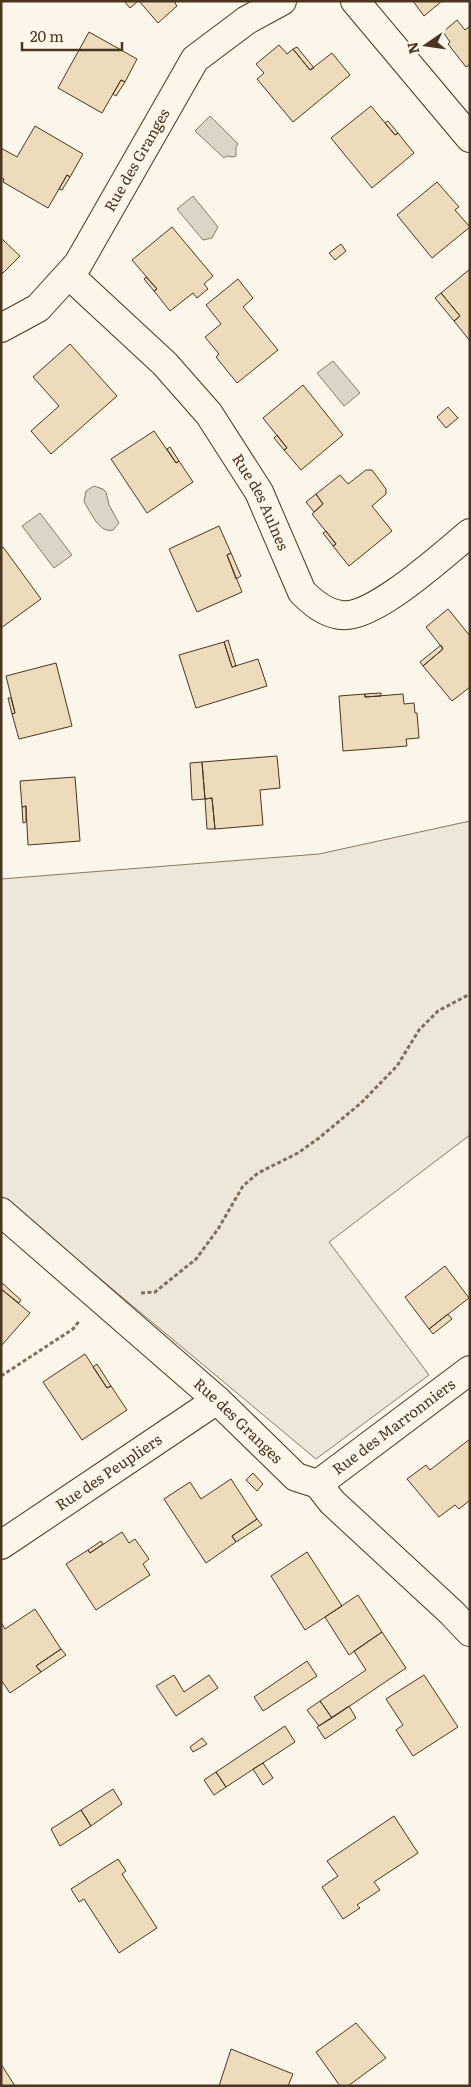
<svg xmlns="http://www.w3.org/2000/svg" width="471" height="2087" viewBox="0 0 471 2087" font-family="Literata,serif">
  <style>
    .green { fill: #ede6d9; stroke: #887966 }
    .water { fill: #dcd4c6; stroke: #887966 }
    .building { fill: #ecdcbc; stroke: #4a3520 }
    .lines { fill: none; stroke-linecap: round; stroke-linejoin: round }
    .street-casing { stroke: #4a3520; stroke-width: 30 }
    .path { stroke: #7f6f5c; stroke-width: 3; stroke-dasharray: 4 2.5; stroke-linecap: butt }
    .street { stroke: #fbf6e9; stroke-width: 28 }
    .labels { text-anchor: middle; stroke-width: 4; stroke-linejoin: round; paint-order: stroke }
    .street-label { font-size: 15px; fill: #4a3520; stroke: #fbf6e9 }
  </style>
  <rect width="100%" height="100%" fill="#fbf6e9"/>
  <path class="green" d="M470 821V1135L329 1242 429 1375 316 1459 1 1196V879L319 854Z"/>
  <path class="water" d="M210 116 238 144 236 147V156L232 157 227 156 224 158 195 131Z
    M193 196 218 227 212 238 203 240 177 209Z
    M333 361 360 393 344 406 317 373Z
    M94 486 103 489 106 492 109 505 119 523 113 530C99 534 91 512 84 502L86 491Z
    M40 513 72 555 54 568 22 526Z"/>
  <path class="building" d="M124 1H138L130 8Z
    M139 1H177L175 3 177 6 158 23Z
    M413 1H442L424 16Z
    M457 20 465 30 470 26V64L466 67 448 44 450 42 443 32Z
    M89 32 137 59 125 82 121 80 102 113 58 88Z
    M279 45 287 54 293 49 310 70 332 53 350 75 293 122 257 79 264 73 256 64Z
    M297 47 314 68 310 70 293 49Z
    M121 80 125 82 116 96 113 94Z
    M371 106 395 135 398 133 414 153 372 188 331 138Z
    M388 121 398 133 395 135 385 123Z
    M35 126 83 154 70 177 67 175 48 208 3 182 4 179 1 178V148L17 157Z
    M67 175 70 177 62 190 59 189Z
    M437 182 459 207 455 210 470 227 432 258 397 215Z
    M172 227 213 276 204 284 208 289 197 298 193 293 170 311 154 291 157 289 132 260Z
    M1 238 20 256 1 275Z
    M341 244 346 251 335 260 329 253Z
    M470 269V341L454 321 460 316 441 293Z
    M146 277 157 289 154 291 144 279Z
    M238 279 253 298 243 307 278 350 237 383 216 357 219 354 205 337 221 324 206 305Z
    M441 293 460 316 454 321 435 298Z
    M70 344 117 396 51 454 31 431 59 406 33 377Z
    M303 385 343 435 301 470 284 450 287 448 263 418Z
    M448 407 458 418 446 428 437 417Z
    M154 431 176 463 179 461 193 482 147 513 111 459Z
    M277 435 287 448 284 450 274 438Z
    M170 447 179 461 176 463 167 449Z
    M366 470H372L386 489V494L372 506 392 531 349 566 333 546 336 544 312 514 323 504 316 494 340 475 348 484Z
    M316 494 323 504 314 512 306 502Z
    M219 526 231 553 227 555 242 592 197 612 169 549Z
    M326 531 336 544 333 546 323 533Z
    M3 547 41 599 1 628V549Z
    M231 553 241 576 236 579 227 555Z
    M448 609 470 636V687L452 701 423 666 443 649 426 627Z
    M228 640 236 666 232 667 224 642Z
    M224 642 232 667 258 659 267 686 196 708 179 655Z
    M441 645 443 649 423 666 420 662Z
    M56 663 72 726 19 739 12 714 15 713 6 676Z
    M381 693V696L365 697V694Z
    M365 694V697L403 694 404 704 414 703 415 713H417L419 738 406 739 407 746 343 751 339 696Z
    M8 698H11L15 713 12 714Z
    M277 756 280 788 260 790 263 825 215 829 212 798 205 799 202 762Z
    M202 762 205 799 192 800 190 763Z
    M75 777 80 841 28 845 26 806 22 807 20 781Z
    M212 798 215 829H207L205 799Z
    M26 806V822L23 823 22 807Z
    M445 1266 469 1298 429 1329 405 1297Z
    M2 1283 21 1300 19 1303 1 1289Z
    M1 1289 30 1313 1 1346Z
    M448 1314 452 1319 433 1334 429 1329Z
    M85 1354 107 1388 111 1386 127 1410 82 1440 43 1382Z
    M97 1364 111 1386 107 1388 93 1367Z
    M470 1439V1500L459 1509 455 1505 439 1517 407 1479 426 1465 430 1470Z
    M253 1473 263 1484 257 1491 246 1480Z
    M231 1479 257 1519 232 1536 236 1542 206 1563 164 1499 190 1482 201 1499Z
    M257 1519 262 1525 236 1542 232 1536Z
    M122 1532 129 1543 135 1539 149 1559 143 1564 150 1575 96 1610 66 1564 88 1550 90 1553Z
    M101 1541 103 1544 90 1553 88 1550Z
    M307 1552 342 1606 305 1630 271 1576Z
    M358 1595 382 1632 349 1655 325 1617Z
    M35 1609 61 1649 36 1666 41 1672 10 1693 1 1680V1622L5 1629Z
    M382 1632 406 1668 332 1718 320 1701 366 1670 354 1651Z
    M61 1649 66 1655 41 1672 36 1666Z
    M307 1661 317 1676 263 1711 254 1697Z
    M174 1675 184 1692 209 1675 218 1688 176 1716 156 1686Z
    M424 1675 458 1727 413 1756 396 1730 403 1725 386 1699Z
    M320 1701 332 1718 319 1726 307 1710Z
    M349 1706 356 1718 325 1739 317 1727Z
    M285 1726 295 1742 226 1787 216 1772Z
    M202 1738 207 1744 193 1752 190 1747Z
    M263 1763 273 1778 263 1785 253 1769Z
    M216 1772 226 1787 214 1795 204 1780Z
    M113 1789 122 1804 91 1826 81 1810Z
    M81 1810 91 1826 60 1846 51 1829Z
    M394 1816 418 1853 374 1882 380 1890 357 1905 360 1908 343 1919 322 1887 338 1876 327 1861Z
    M118 1859 126 1871 122 1874 157 1928 119 1953 84 1899 79 1902 71 1889Z
    M356 2023 386 2058 348 2086H340L316 2052Z
    M231 2049 293 2074 288 2086H219Z
    M1 2064 15 2086H1Z"/>
  <g class="lines">
    <g class="street-casing">
      <g id="street">
        <path d="M355 1 470 138"/>
        <path id="s1" d="M69 275 165 364 209 414 259 492 302 592C313 603 325 613 341 615 373 620 444 554 470 533"/>
        <path id="s2" d="M1 328 38 308 78 264 195 59 247 20 282 1"/>
        <path id="s3" d="M1 1212 217 1400 296 1477 318 1484 332 1502 452 1613 470 1632"/>
        <path id="s4" d="M318 1484 470 1370"/>
        <path id="s5" d="M1 1545 217 1400"/>
      </g>
    </g>
    <path class="path" d="M141 1293 155 1292 196 1259 218 1229 243 1186 258 1173 298 1153 319 1138 361 1103 397 1066 419 1030 438 1011 470 994
      M1 1376 73 1329 80 1320"/>
    <use href="#street" class="street"/>
  </g>
  <g class="labels">
    <g class="street-label">
      <text dy="5" stroke="none"><textPath href="#s2" startOffset="221">Rue des Granges</textPath></text>
      <text dy="5" stroke="none"><textPath href="#s1" startOffset="300">Rue des Aulnes</textPath></text>
      <text dy="5" stroke="none"><textPath href="#s3" startOffset="316">Rue des Granges</textPath></text>
      <text dy="5" stroke="none"><textPath href="#s4" startOffset="95">Rue des Marronniers</textPath></text>
      <text dy="5" stroke="none"><textPath href="#s5" startOffset="130">Rue des Peupliers</textPath></text>
    </g>
  </g>
  <rect width="471" height="2087" fill="none" stroke="#4a3520" stroke-width="5"/>
  <g transform="translate(426 45) rotate(257)" stroke="#fbf6e9" stroke-width="4" paint-order="stroke">
  <path d="M0-4L9 19L0 12L-9 19Z" fill="#4a3520"/>
  <text y="-8" font-size="14" font-weight="bold" text-anchor="middle" fill="#4a3520">N</text>
  </g>
  <path d="M22 42v8h100v-8" fill="none" stroke="#4a3520" stroke-width="2.5"/>
  <text x="30" y="42" font-size="15" fill="#4a3520" stroke="#fbf6e9" stroke-width="4" paint-order="stroke">20 m</text>
</svg>
